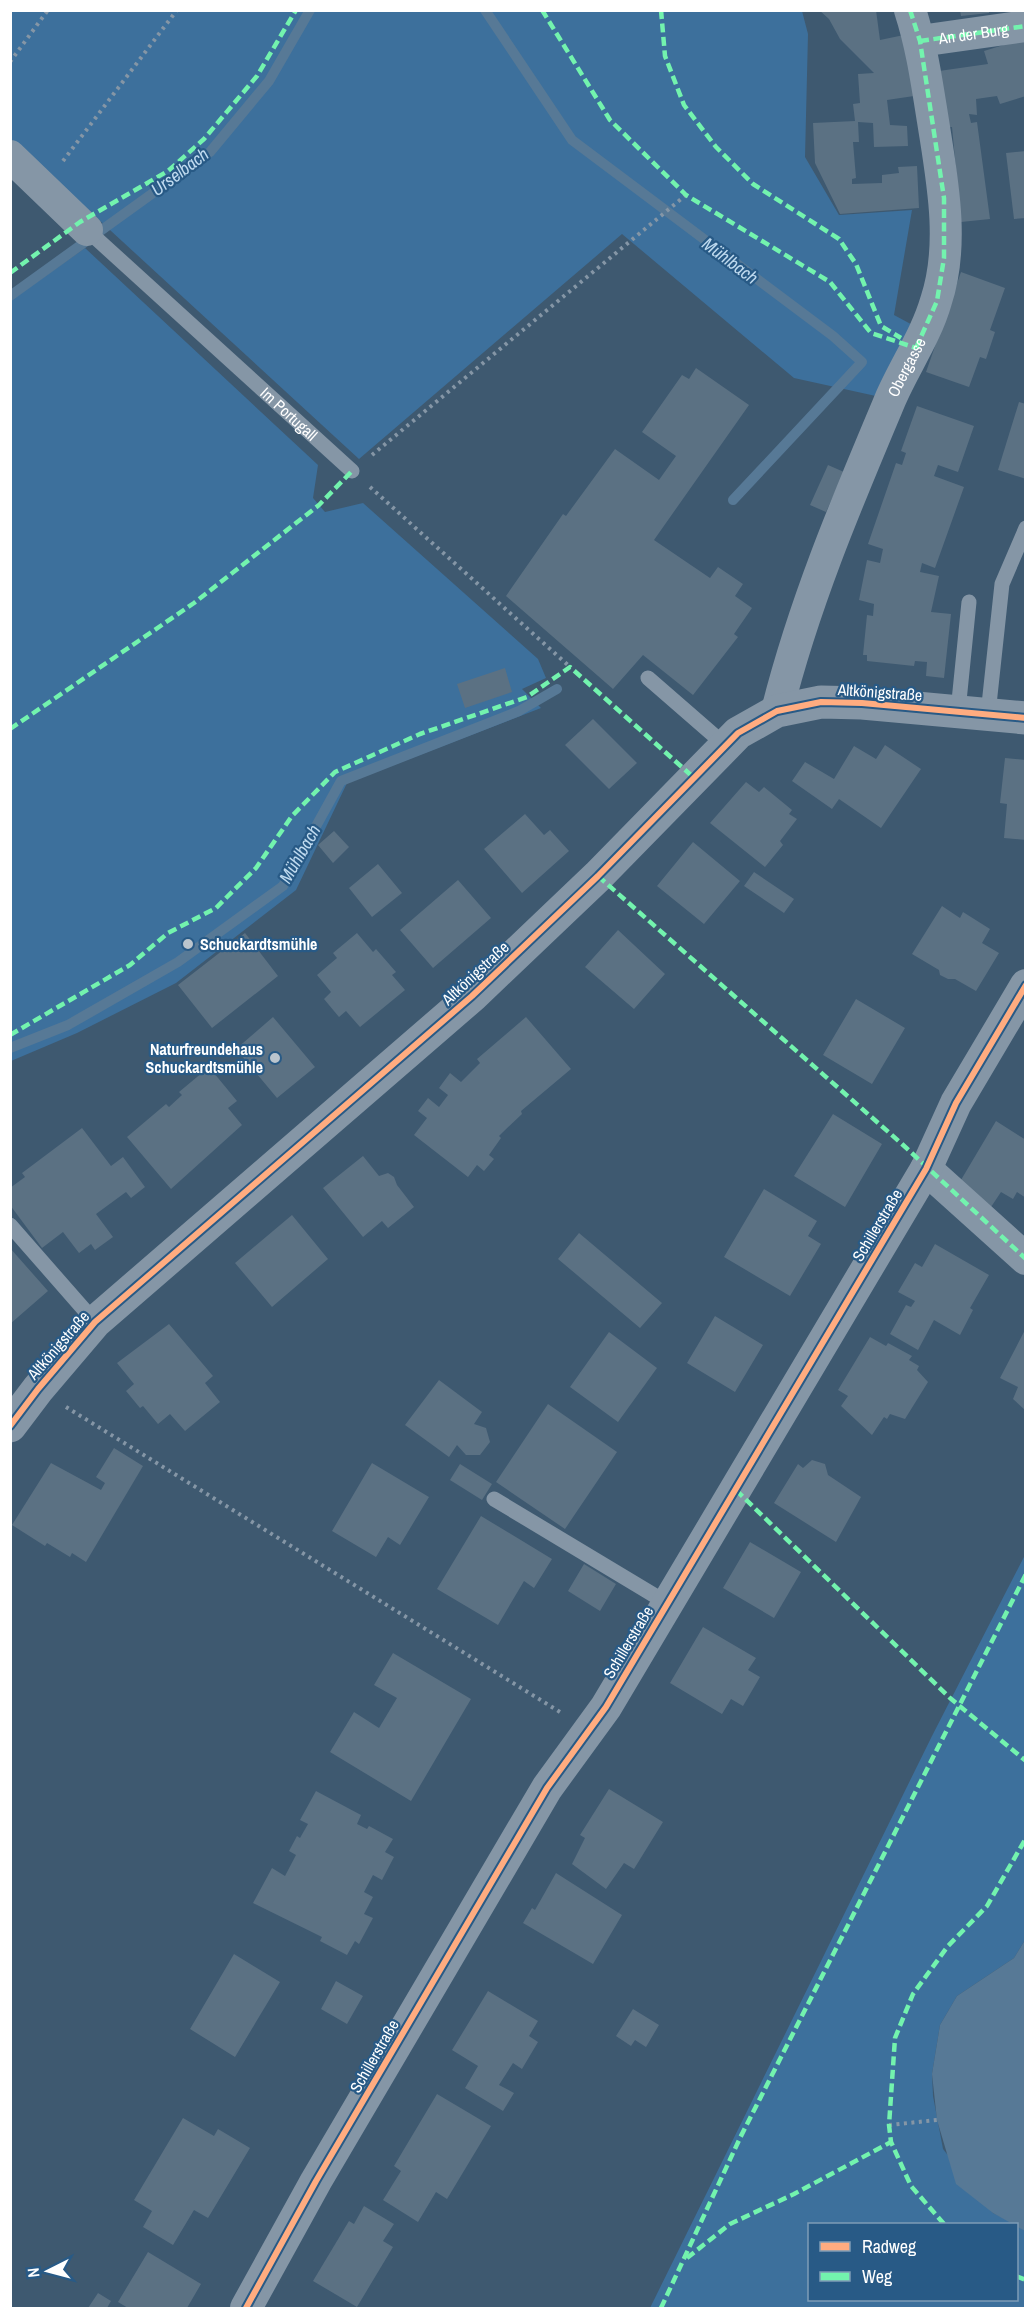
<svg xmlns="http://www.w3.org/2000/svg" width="1036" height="2319" viewBox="0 0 1036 2319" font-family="'Archivo Narrow',sans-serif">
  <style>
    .green { fill: #3d709c }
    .water { fill: #577996 }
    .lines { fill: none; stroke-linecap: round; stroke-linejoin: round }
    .stream { stroke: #577996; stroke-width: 10 }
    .building { fill: #5b7183 }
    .path { stroke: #8596a6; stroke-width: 4; stroke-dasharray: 3 4.5; stroke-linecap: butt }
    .service { stroke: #8596a6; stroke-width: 15 }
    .minor { stroke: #8596a6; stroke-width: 32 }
    .tertiary { stroke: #8596a6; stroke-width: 33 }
    .quiet { stroke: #73f3ae; stroke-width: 4.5; stroke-dasharray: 9 4.5; stroke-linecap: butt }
    .cycleway-casing { stroke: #285a86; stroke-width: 10 }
    .cycleway { stroke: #ffac80; stroke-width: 6 }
    .poi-dot { fill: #bbc5cd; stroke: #285a86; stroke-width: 2 }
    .labels { text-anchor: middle; stroke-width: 4.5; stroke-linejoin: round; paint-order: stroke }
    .street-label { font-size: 16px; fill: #fff; stroke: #285a86 }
    .poi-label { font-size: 16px; font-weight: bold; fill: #fff; stroke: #285a86; text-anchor: start }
    .water-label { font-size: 18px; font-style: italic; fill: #bfdaef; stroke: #285a86 }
  </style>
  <rect width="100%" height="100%" fill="#3e5970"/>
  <path class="green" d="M10 11H802L808 34 805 157 839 215 912 210 894 315 920 329 894 400 794 378 622 234 359 459 11 139Z
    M85 248 318 465 313 498 325 512 363 503 538 659 546 678 522 689 541 708 347 783 296 890 176 983 77 1033 11 1061 10 301Z
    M1025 1555V1940L1014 1958 957 1996 940 2025 932 2074 933 2096 943 2149 993 2213 1016 2224H810V2300H1016L1017 2225 1025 2231V2308H650L932 1736Z"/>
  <path class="water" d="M1025 1940V2231L993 2213 956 2184 937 2120 932 2074 940 2025 957 1996 1014 1958Z"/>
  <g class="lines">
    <path class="stream" d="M485 10 572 140 833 336 862 362 733 500
      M10 296 210 152 269 81 310 10
      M10 1048 68 1025 178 962 283 886 341 781 519 711 557 689"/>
  </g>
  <path class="building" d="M819 10H876L880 40 904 35 914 96 887 100 890 125 907 126 908 146 874 147 873 123 858 122 859 142H853L856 178 852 179V184L882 183V175L899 173 898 167 917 166 919 208 840 214 815 163 813 123 855 121 853 104 860 103 858 74 874 73 840 39 829 19Z
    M960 10H989V13L961 16Z
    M1026 38V96L1000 104 997 96 976 99 977 115 969 114 971 123 977 122 990 219 961 222 952 127H945L939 71 988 64 984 51Z
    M1026 151V218L1014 219 1006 153Z
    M961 272 1005 288 990 330 995 332 986 359 980 357 969 387 926 372Z
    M696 368 749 405 654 540 710 578 718 567 743 584 735 596 752 608 734 634 738 637 693 695 643 655 613 689 506 596 563 514 566 516 615 449 659 480 676 456 642 432 682 375 689 379Z
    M1019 402 1026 404V479L998 470Z
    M917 406 974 426 958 472 938 465 934 476 964 487 935 568 922 563 920 572 939 576 931 612 951 614 944 678 926 676 927 662 915 661 914 666 867 661V655H863L867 615 873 616 874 604 859 600 867 560 880 563 883 549 868 544 896 463 902 465 906 453 901 451Z
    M828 465 844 472 826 512 810 505Z
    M505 668 512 692 465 708 457 684Z
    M593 719 637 763 609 789 565 745Z
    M885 745 921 769 881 828 839 799 832 809 792 781 805 762 834 779 854 746 876 759Z
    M1005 758 1026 760V840L1004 838 1007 804 1000 803Z
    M746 782 759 792 764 787 792 810 789 814 797 819 780 841 783 845 765 867 710 823Z
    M525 814 544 835 550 830 569 851 522 893 484 849Z
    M334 831 349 847 333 863 318 845Z
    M693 842 740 881 704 924 657 886Z
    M378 864 402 893 372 917 349 888Z
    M754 872 794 899 784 913 744 886Z
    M458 880 491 918 433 968 400 930Z
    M942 906 960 918 963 912 990 929 982 943 999 953 976 991 955 979H948L940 975 939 970 912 954Z
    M618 930 665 974 634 1009 585 967Z
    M245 933 278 976 212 1028 178 985Z
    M357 933 373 952 376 949 396 972 392 975 405 990 360 1027 346 1011 339 1017 324 999 331 992 317 975 337 958 333 953Z
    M856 999 905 1028 872 1084 823 1055Z
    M273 1017 315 1067 277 1098 236 1049Z
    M526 1017 571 1069 521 1111 522 1114 503 1132 499 1136 501 1138 489 1155 494 1159 484 1171 477 1165 468 1177 414 1135 427 1118 418 1111 428 1098 439 1107 448 1095 439 1088 450 1073 461 1082 480 1063 477 1059Z
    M209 1067 237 1101 228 1108 242 1125 171 1189 127 1137 166 1104 169 1107 182 1095 179 1092Z
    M833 1114 882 1144 845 1207 794 1176Z
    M996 1121 1026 1140V1198L1017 1192 1013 1199 1001 1192 985 1216 955 1190Z
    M82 1128 111 1166 123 1157 145 1187 131 1198 126 1192 96 1214 113 1237 95 1250 91 1244 79 1253 63 1232 42 1248 10 1205V1188L25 1177 22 1173Z
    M363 1156 379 1176 388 1173 394 1177 397 1185 414 1207 388 1228 382 1221 363 1237 323 1188Z
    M764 1189 817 1221 808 1236 821 1244 790 1296 724 1257Z
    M292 1215 328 1259 272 1307 235 1263Z
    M579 1233 662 1303 640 1328 558 1259Z
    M935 1244 989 1275 970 1308 973 1310 960 1335 934 1320 918 1350 890 1334 906 1305 911 1307 915 1301 898 1292 915 1263 922 1267Z
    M10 1248 48 1291 10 1324Z
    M715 1316 763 1345 735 1392 687 1363Z
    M169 1324 213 1376 205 1383 220 1402 185 1431 170 1414 158 1424 143 1406 140 1408 126 1391 134 1384 117 1363Z
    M1026 1328V1411L1013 1399 1018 1387 1000 1378Z
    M609 1332 657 1368 618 1422 570 1387Z
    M870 1337 886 1346 888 1343 912 1356 909 1360 919 1366 917 1370 928 1382 905 1419 890 1414 887 1419 884 1417 872 1435 841 1406 848 1396 838 1390Z
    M439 1380 482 1412 474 1424 486 1428 490 1442 480 1455H466L457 1445 449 1457 405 1425Z
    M548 1404 617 1452 565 1529 496 1482Z
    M114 1448 143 1466 86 1562 72 1553 70 1557 47 1543 45 1546 12 1525 51 1463 101 1490 105 1483 96 1477Z
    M812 1460 825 1464 828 1475 861 1497 836 1542 774 1503 798 1464 803 1468Z
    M372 1463 429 1497 400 1545 388 1537 376 1557 332 1531Z
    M460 1464 492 1484 482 1500 450 1480Z
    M481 1516 552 1559 534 1588 524 1581 498 1625 437 1589Z
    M750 1542 801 1572 774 1618 723 1588Z
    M584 1564 616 1584 600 1611 568 1591Z
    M703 1627 756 1658 748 1670 760 1677 743 1706 731 1699 722 1714 670 1683Z
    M393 1653 471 1699 411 1801 330 1752 354 1712 379 1728 397 1698 374 1685Z
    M609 1789 663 1822 634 1869 624 1863 606 1889 572 1864 585 1838 580 1835Z
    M316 1791 361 1815 357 1824 367 1829 369 1826 393 1839 385 1852 394 1857 382 1880 373 1875 364 1892 373 1897 364 1914 373 1918 359 1944 355 1941 347 1955 320 1941 322 1937 253 1903 272 1868 285 1876 296 1855 289 1851 297 1836 300 1838 308 1824 300 1820Z
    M556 1873 622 1915 593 1964 523 1923 532 1908 535 1910Z
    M234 1954 280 1982 235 2057 190 2029Z
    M336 1981 363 1996 347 2024 321 2009Z
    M488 1991 538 2021 529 2036 538 2042 522 2069 513 2063 499 2085 514 2093 503 2111 465 2088 478 2066 452 2050Z
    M633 2009 659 2025 646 2047 635 2040 631 2046 616 2036Z
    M437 2094 491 2126 447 2199 436 2192 418 2222 383 2200 401 2171 394 2166Z
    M183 2118 214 2136 218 2129 250 2148 208 2218 194 2210 173 2245 143 2227 152 2211 134 2200Z
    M364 2206 394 2224 383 2241 393 2247 357 2307 313 2281 349 2221 354 2224Z
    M148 2252 201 2284 187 2308H128L118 2302Z
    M98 2293 111 2301 107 2308H88Z"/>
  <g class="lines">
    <path class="path" d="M10 62 48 10
      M63 161 177 10
      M372 455 686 195
      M370 487 570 667
      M66 1407 560 1712
      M889 2125 937 2120"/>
    <g class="service">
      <path id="s1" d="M87 230 352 471"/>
      <path d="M648 678 725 745"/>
      <path d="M958 711 969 602"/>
      <path d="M988 714 1002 584 1026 528"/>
      <path d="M10 1225 95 1322"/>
      <path d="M494 1499 667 1603"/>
    </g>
    <g class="minor">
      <path d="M920 41 1026 26"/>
      <path d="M10 156 87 230"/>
      <path id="s2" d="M777 711C804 603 847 502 890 400 904 367 926 336 936 301 955 244 942 179 933 121 927 84 922 47 910 10"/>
      <path d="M926 1169 1026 1259"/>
      <path d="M246 2308 316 2181 547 1788 606 1707 926 1169 956 1103 1026 985"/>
    </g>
    <path class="tertiary" d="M10 1426 38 1389 95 1322 472 996 598 876 738 733 777 711 821 702 862 703 1026 718"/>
    <g class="quiet">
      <path d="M542 10 610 120 686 195 830 282 871 333 916 348"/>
      <path d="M661 10 665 56 684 105 716 147 753 184 839 239 856 264 881 326 901 338"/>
      <path d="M910 10 920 41 944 198V258L937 301 916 348"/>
      <path id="s3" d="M920 41 1026 26"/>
      <path d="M10 273 80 222 168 171 204 139 257 76 296 10"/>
      <path d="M10 729 194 603 319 505 352 471"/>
      <path d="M598 876 902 1144 1026 1259"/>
      <path d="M10 1035 130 965 168 933 216 908 256 868 292 816 335 772 420 734 527 697 570 667 693 777"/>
      <path d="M736 1490 950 1698 1026 1761"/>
      <path d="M944 2224 911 2186 891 2142 889 2125 895 2038 913 1994 948 1946 987 1906 1026 1838"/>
      <path d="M687 2258 730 2224 794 2194 891 2142"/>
      <path d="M1016 2276 1026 2280"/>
      <path d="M661 2308 740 2138 1026 1574"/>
    </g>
    <g class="cycleway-casing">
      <path id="cycleway" d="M10 1426 38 1389 95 1322 472 996 598 876 738 733 777 711 821 702 862 703 1026 718
        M246 2308 316 2181 547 1788 606 1707 926 1169 956 1103 1026 985"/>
    </g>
    <use href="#cycleway" class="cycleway"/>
  </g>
  <g class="poi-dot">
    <circle cx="188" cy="944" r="6"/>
    <circle cx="275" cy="1058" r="6"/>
  </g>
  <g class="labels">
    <g class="street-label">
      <text dy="6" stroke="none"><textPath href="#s3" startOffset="54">An der Burg</textPath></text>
      <text dy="6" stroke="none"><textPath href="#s2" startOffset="368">Obergasse</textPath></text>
      <text dy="6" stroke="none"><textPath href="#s1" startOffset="273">Im Portugall</textPath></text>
      <text transform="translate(880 692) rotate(4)" y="6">Altkönigstraße</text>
      <text transform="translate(475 973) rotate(-43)" y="6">Altkönigstraße</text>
      <text transform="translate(877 1225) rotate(-59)" y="6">Schillerstraße</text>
      <text transform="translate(58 1345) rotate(-49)" y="6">Altkönigstraße</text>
      <text transform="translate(628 1642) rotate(-59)" y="6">Schillerstraße</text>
      <text transform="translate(374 2056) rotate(-60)" y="6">Schillerstraße</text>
    </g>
    <g class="poi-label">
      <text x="200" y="950">Schuckardtsmühle</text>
      <text x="263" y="1055" text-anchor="end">Naturfreundehaus<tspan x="263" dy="18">Schuckardtsmühle</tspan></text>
    </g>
    <g class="water-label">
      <text transform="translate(180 172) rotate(-37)" y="6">Urselbach</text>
      <text transform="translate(730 261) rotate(37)" y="6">Mühlbach</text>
      <text transform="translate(300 854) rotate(-60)" y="6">Mühlbach</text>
    </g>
  </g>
  <rect width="1036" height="2319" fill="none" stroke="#ffffff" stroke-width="24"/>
  <rect x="808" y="2223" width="210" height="78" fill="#285a86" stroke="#7e9cb6" stroke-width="1.5"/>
  <rect x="820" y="2242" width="30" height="9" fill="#ffac80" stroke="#7e9cb6" stroke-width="1.5"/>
  <text x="862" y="2253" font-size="18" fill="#ffffff">Radweg</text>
  <rect x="820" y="2272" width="30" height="9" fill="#73f3ae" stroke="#7e9cb6" stroke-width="1.5"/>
  <text x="862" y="2283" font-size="18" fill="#ffffff">Weg</text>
  <g transform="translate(48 2271) rotate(264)" stroke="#285a86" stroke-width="4.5" paint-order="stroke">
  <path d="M0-4.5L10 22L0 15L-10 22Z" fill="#ffffff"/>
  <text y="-9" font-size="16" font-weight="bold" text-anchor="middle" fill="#ffffff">N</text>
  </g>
</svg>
